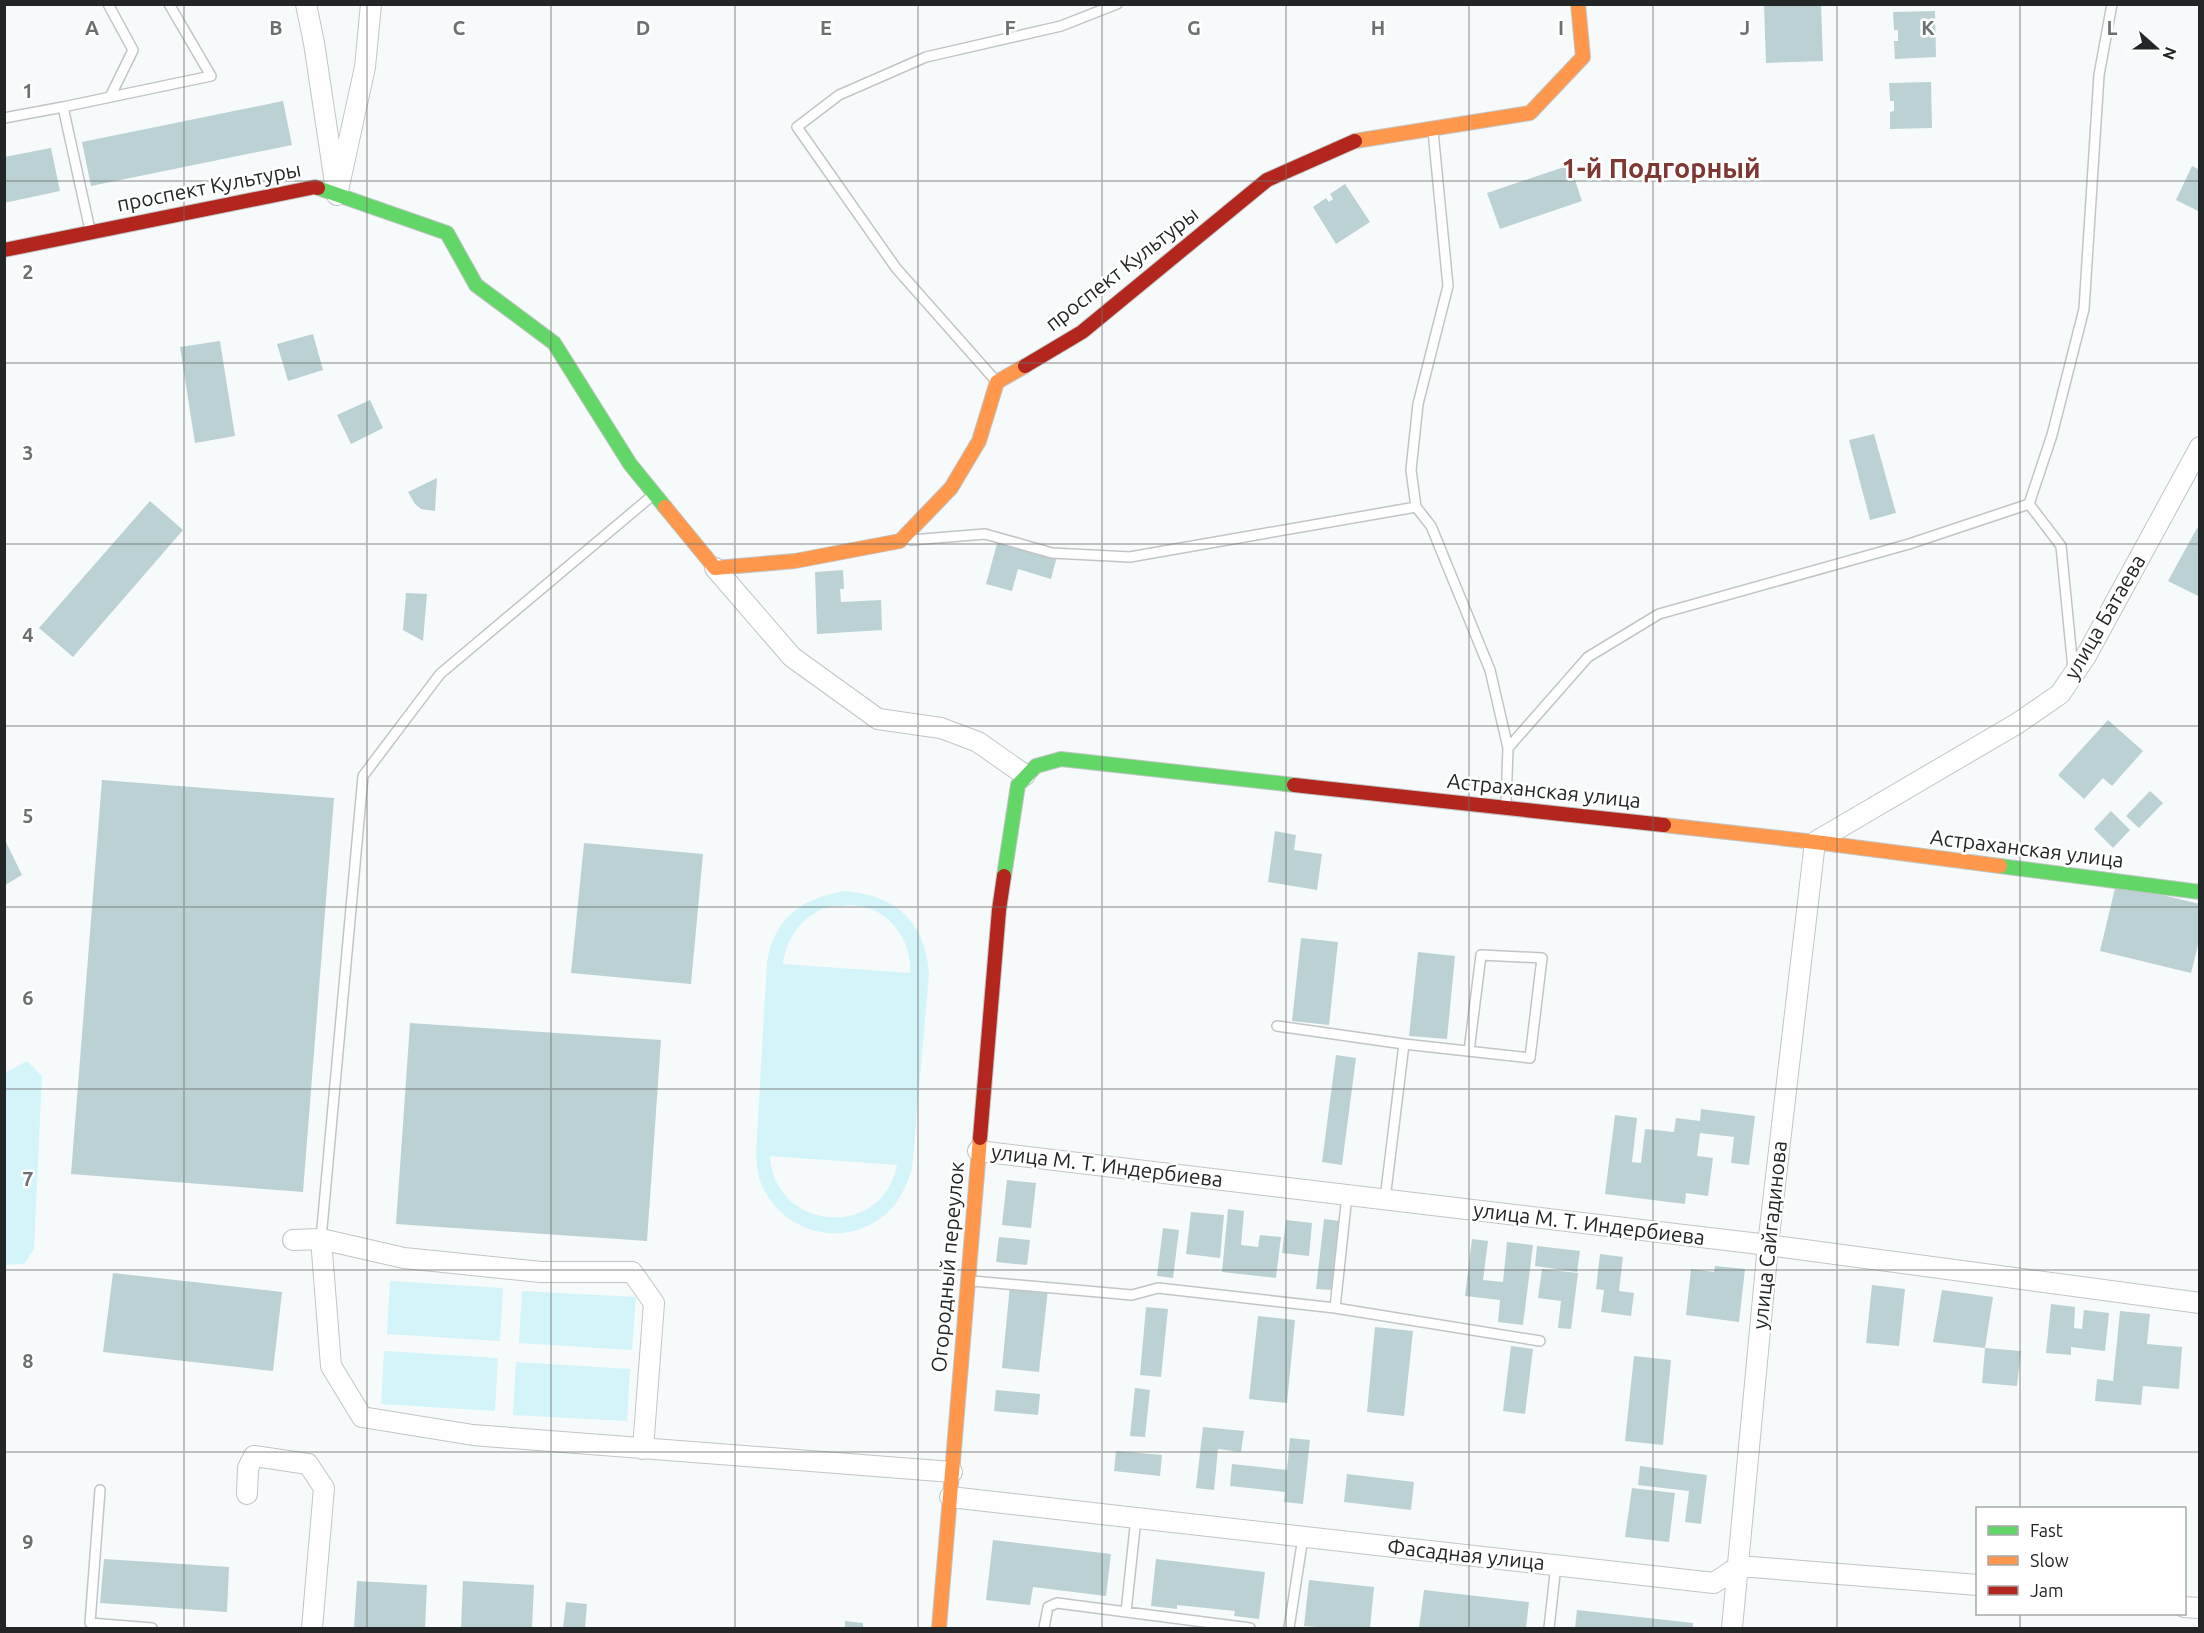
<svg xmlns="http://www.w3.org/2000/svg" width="2204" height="1633" viewBox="0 0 2204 1633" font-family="Ubuntu,sans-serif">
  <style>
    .green { fill: #d3f4f8; fill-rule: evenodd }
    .building { fill: #bcd1d4 }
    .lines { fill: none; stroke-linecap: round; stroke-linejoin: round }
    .lane-casing { stroke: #c2c5c6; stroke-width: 12 }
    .street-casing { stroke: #c2c5c6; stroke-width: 22 }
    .fast-casing { stroke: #c2c5c6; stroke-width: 16 }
    .slow-casing { stroke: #c2c5c6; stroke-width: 16 }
    .jam-casing { stroke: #c2c5c6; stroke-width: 16 }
    .lane { stroke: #fefefe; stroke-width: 9 }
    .street { stroke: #fefefe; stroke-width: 20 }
    .fast { stroke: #63d668; stroke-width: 14 }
    .slow { stroke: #ff974d; stroke-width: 14 }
    .jam { stroke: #b3261e; stroke-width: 14 }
    .grid { fill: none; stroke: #6d7070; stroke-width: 1.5; stroke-opacity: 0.55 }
    .labels { text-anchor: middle; stroke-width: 5; stroke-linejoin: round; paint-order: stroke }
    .street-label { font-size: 21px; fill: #232626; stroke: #fff }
    .district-label { font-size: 27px; font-weight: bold; fill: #7e3732; stroke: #fff }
    .grid-label { font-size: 20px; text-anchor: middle; font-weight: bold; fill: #6d7070; stroke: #fff; stroke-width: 5; stroke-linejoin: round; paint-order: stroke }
  </style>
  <rect width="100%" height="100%" fill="#f6fafa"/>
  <path class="green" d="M844 891C895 895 926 921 929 974L912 1168C907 1184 901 1200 888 1212 846 1251 781 1234 760 1181 757 1173 757 1163 756 1154L767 962C775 917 801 899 844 891ZM850 905C856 906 863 906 869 908 896 918 912 946 910 973L783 964C786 940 799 920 822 909 830 906 841 906 850 905ZM770 1157V1156L897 1165C882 1241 775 1231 770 1157Z
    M27 1061 42 1076 34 1249 24 1264 5 1265V1073Z
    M390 1281 503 1288 500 1341 387 1334Z
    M522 1291 636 1297 632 1350 519 1343Z
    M384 1351 498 1358 495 1411 381 1404Z
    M516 1362 630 1369 627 1421 513 1415Z"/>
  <path class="building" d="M1764 4H1821L1823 61 1766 63Z
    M1935 11 1936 57 1895 59 1894 41H1898V30H1894L1893 12Z
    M1931 82 1932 128 1890 129V112L1894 111V101H1890L1889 83Z
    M283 101 292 145 91 186 82 142Z
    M51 148 60 191 4 203V157Z
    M1570 165 1582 201 1500 229 1487 193Z
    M2192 166 2200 170V212L2176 200Z
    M1345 184 1370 222 1336 244 1313 207 1326 198 1329 202 1333 199 1330 194Z
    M313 334 323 370 288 381 277 344Z
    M220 341 235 436 195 443 180 347Z
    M370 400 383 428 351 444 337 415Z
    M1874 434 1896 513 1870 520 1849 440Z
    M437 478 435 511 421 509 415 504 408 492Z
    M150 501 183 530 73 657 39 628Z
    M2197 528 2200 530V597L2168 581Z
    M998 540 1057 556 1051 579 1018 569 1012 591 986 584Z
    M843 570 844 589H840L841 602 881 600 882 630 817 634 815 572Z
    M406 593 427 594 423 641 403 630Z
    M2108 720 2143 751 2112 786 2103 778 2084 799 2058 775Z
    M102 780 334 798 303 1192 71 1174Z
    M2150 791 2163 803 2139 828 2126 816Z
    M2111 811 2130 830 2113 848 2094 829Z
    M1275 831 1296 835 1294 850 1322 854 1317 890 1268 882Z
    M5 840 22 875 5 885Z
    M584 843 703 854 691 984 571 973Z
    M2116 884 2200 904V937L2191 973 2100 951Z
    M1301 938 1338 942 1329 1025 1292 1021Z
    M1418 952 1455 956 1447 1039 1409 1036Z
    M410 1023 661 1040 647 1241 396 1224Z
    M1336 1055 1356 1058 1342 1165 1322 1162Z
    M1701 1109 1755 1116 1749 1165 1731 1163 1734 1137 1700 1133 1697 1156 1713 1158 1708 1196 1686 1193 1685 1204 1605 1194 1615 1115 1637 1118 1632 1162 1641 1163 1645 1129 1674 1132 1676 1118 1700 1121Z
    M1007 1180 1036 1183 1031 1228 1002 1225Z
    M1228 1209 1244 1211 1241 1245 1258 1247 1260 1235 1281 1237 1276 1278 1222 1272Z
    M1191 1212 1224 1215 1220 1258 1186 1254Z
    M1324 1219 1340 1221 1332 1290 1316 1289Z
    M1286 1220 1312 1223 1309 1256 1282 1253Z
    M1163 1228 1179 1230 1173 1278 1157 1276Z
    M999 1237 1030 1240 1027 1265 996 1262Z
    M1472 1239 1488 1241 1483 1280 1503 1282 1507 1242 1533 1245 1523 1325 1498 1322 1500 1300 1465 1296Z
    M1537 1246 1580 1251 1577 1272 1535 1266Z
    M1600 1254 1623 1257 1619 1291 1634 1293 1631 1316 1601 1312 1604 1290 1596 1289Z
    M1715 1266 1745 1269 1739 1322 1686 1315 1691 1269 1714 1272Z
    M1542 1269 1578 1273 1571 1329 1558 1328 1561 1301 1538 1298Z
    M113 1273 282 1292 273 1371 103 1352Z
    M1010 1285 1048 1289 1039 1372 1002 1368Z
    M1872 1285 1905 1289 1899 1346 1866 1343Z
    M1942 1290 1993 1297 1985 1348 1933 1342Z
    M2051 1304 2075 1307 2074 1328 2082 1329 2084 1310 2109 1313 2105 1351 2071 1347V1355L2046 1353Z
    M1146 1307 1168 1309 1161 1377 1140 1375Z
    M2120 1311 2150 1314 2147 1344 2182 1347 2179 1389 2143 1386 2141 1405 2095 1401 2097 1379 2113 1381Z
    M1258 1316 1295 1320 1287 1403 1249 1399Z
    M1375 1327 1413 1331 1404 1416 1367 1412Z
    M1511 1346 1533 1349 1525 1414 1503 1411Z
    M1985 1348 2021 1351 2017 1386 1982 1383Z
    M1634 1356 1671 1360 1663 1445 1625 1441Z
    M1135 1388 1150 1390 1145 1437 1130 1436Z
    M996 1390 1040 1394 1038 1415 994 1411Z
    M1203 1427 1244 1431 1241 1452 1218 1449 1214 1490 1196 1488Z
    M1290 1438 1310 1440 1303 1504 1284 1502 1285 1492 1230 1486 1232 1464 1287 1470Z
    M1116 1451 1162 1455 1160 1476 1114 1471Z
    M1640 1466 1707 1475 1701 1524 1685 1522 1689 1491 1638 1485Z
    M1347 1474 1414 1482 1411 1510 1344 1502Z
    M1632 1488 1675 1493 1669 1542 1625 1537Z
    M993 1540 1111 1554 1106 1596 1033 1587 1030 1605 986 1600Z
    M104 1559 229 1567 227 1612 100 1603Z
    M1156 1559 1265 1572 1259 1619 1234 1616 1235 1611 1177 1605V1609L1151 1606Z
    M1309 1580 1374 1587 1370 1628H1330L1304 1626Z
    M357 1581 427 1585 425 1628H354Z
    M463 1581 534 1585 532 1628H461Z
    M1424 1590 1529 1602 1526 1628H1419Z
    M566 1602 587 1604 585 1628H563Z
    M1577 1610 1693 1623V1628H1575Z
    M845 1621 863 1623V1628H845Z"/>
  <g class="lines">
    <g class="lane-casing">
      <path id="lane" d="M108 4 133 50 110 97
        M63 107 211 76 169 4
        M4 118 63 107 90 230
        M996 381 896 268 797 127 839 95 926 57 1061 26 1117 4
        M1416 507 1411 470 1418 404 1448 286 1433 131
        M911 540 985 534 1052 553 1130 557 1416 507 1431 526 1490 670 1508 748 1506 804
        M2073 669 2061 546 2029 504 2052 435 2084 309 2099 75 2112 4
        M1508 748 1588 657 1659 614 1909 544 2029 504
        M1277 1026 1404 1044 1385 1199
        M1404 1044 1530 1058 1542 958 1481 955 1469 1051
        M321 1239 363 776 440 674 653 495
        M972 1281 1132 1295 1158 1288 1335 1308 1540 1341
        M1335 1308 1347 1195
        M100 1490 90 1623 152 1628
        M1126 1612 1136 1518
        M1044 1628 1048 1607 1057 1603 1250 1628
        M1289 1628 1303 1537
        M1549 1628 1556 1565"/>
    </g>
    <g class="street-casing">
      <path id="street" d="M306 4 314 43 335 183
        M337 195 365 67 371 4
        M715 568 792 657 878 719 941 728 978 742 1025 775
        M978 1151 1768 1245 2200 1303
        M321 1239 331 1366 362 1417 473 1435 952 1472
        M293 1240 321 1239 404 1258 541 1272H632L654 1303 643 1449
        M247 1494 248 1468 254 1456 308 1464 324 1488 312 1628
        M950 1497 1714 1583 1739 1566 1978 1585
        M2184 1607 2200 1608
        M1732 1628 1768 1245 1815 842 2018 723 2060 694 2086 656 2200 447"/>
    </g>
    <g class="fast-casing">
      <path id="fast" d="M318 188 447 233 476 285 554 343 630 464 665 507
        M2000 866 2200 892
        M1004 876 1018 785 1036 766 1061 759 1294 785"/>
    </g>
    <g class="slow-casing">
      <path id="slow" d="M1355 141 1530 113 1583 57 1578 4
        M665 507 715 568 795 561 900 541 951 488 979 441 997 382 1025 366
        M1664 825 1815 842 2000 866
        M939 1628 980 1138"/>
    </g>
    <g class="jam-casing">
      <path id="jam" d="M4 250 315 187 318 188
        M1025 366 1082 332 1267 180 1355 141
        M1294 785 1664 825
        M980 1138 999 910 1004 876"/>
    </g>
    <use href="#lane" class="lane"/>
    <use href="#street" class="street"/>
    <use href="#fast" class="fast"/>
    <use href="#slow" class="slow"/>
    <use href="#jam" class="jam"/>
  </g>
  <path class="grid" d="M184 4V1628M367 4V1628M551 4V1628M735 4V1628M918 4V1628M1102 4V1628M1286 4V1628M1469 4V1628M1653 4V1628M1837 4V1628M2020 4V1508M4 181H2200M4 363H2200M4 544H2200M4 726H2200M4 907H2200M4 1089H2200M4 1270H2200M4 1452H2200M2020 1614V1628"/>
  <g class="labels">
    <g class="street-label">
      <text transform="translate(209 187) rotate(-11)" y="7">проспект Культуры</text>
      <text transform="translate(1122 269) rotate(-38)" y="7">проспект Культуры</text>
      <text transform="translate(2105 617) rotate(-60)" y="7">улица Батаева</text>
      <text transform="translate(1544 791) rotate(6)" y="7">Астраханская улица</text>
      <text transform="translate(2027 849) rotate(7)" y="7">Астраханская улица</text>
      <text transform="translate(1107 1166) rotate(7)" y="7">улица М. Т. Индербиева</text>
      <text transform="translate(1589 1224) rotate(7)" y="7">улица М. Т. Индербиева</text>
      <text transform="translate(1770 1235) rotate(-84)" y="7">улица Сайгадинова</text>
      <text transform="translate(948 1267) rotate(-85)" y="7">Огородный переулок</text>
      <text transform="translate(1466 1555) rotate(6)" y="7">Фасадная улица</text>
    </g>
    <g class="district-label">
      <text x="1661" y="178">1-й Подгорный</text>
    </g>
  </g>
  <g class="grid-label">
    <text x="92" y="35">A</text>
    <text x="276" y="35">B</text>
    <text x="459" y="35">C</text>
    <text x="643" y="35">D</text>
    <text x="826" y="35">E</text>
    <text x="1010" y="35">F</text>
    <text x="1194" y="35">G</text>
    <text x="1378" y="35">H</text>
    <text x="1561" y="35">I</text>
    <text x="1745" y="35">J</text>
    <text x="1928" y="35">K</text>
    <text x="2112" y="35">L</text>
    <text x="28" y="98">1</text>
    <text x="28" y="279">2</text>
    <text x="28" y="460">3</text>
    <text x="28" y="642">4</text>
    <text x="28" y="823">5</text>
    <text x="28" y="1005">6</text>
    <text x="28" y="1186">7</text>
    <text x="28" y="1368">8</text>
    <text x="28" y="1549">9</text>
  </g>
  <rect width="2204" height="1633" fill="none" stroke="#232626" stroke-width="12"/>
  <rect x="1976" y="1507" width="210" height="108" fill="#ffffff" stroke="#a7a8a8" stroke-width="1.5"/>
  <rect x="1988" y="1526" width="30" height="9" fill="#63d668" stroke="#a7a8a8" stroke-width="1.5"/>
  <text x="2030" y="1537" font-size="18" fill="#232626">Fast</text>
  <rect x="1988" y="1556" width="30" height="9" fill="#ff974d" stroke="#a7a8a8" stroke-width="1.5"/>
  <text x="2030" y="1567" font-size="18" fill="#232626">Slow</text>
  <rect x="1988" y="1586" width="30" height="9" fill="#b3261e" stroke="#a7a8a8" stroke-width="1.5"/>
  <text x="2030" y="1597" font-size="18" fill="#232626">Jam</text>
  <g transform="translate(2156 48) rotate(111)" stroke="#ffffff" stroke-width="4.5" paint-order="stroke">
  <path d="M0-4.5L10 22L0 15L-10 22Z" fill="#232626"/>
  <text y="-9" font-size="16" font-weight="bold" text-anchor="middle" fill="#232626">N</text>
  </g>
</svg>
